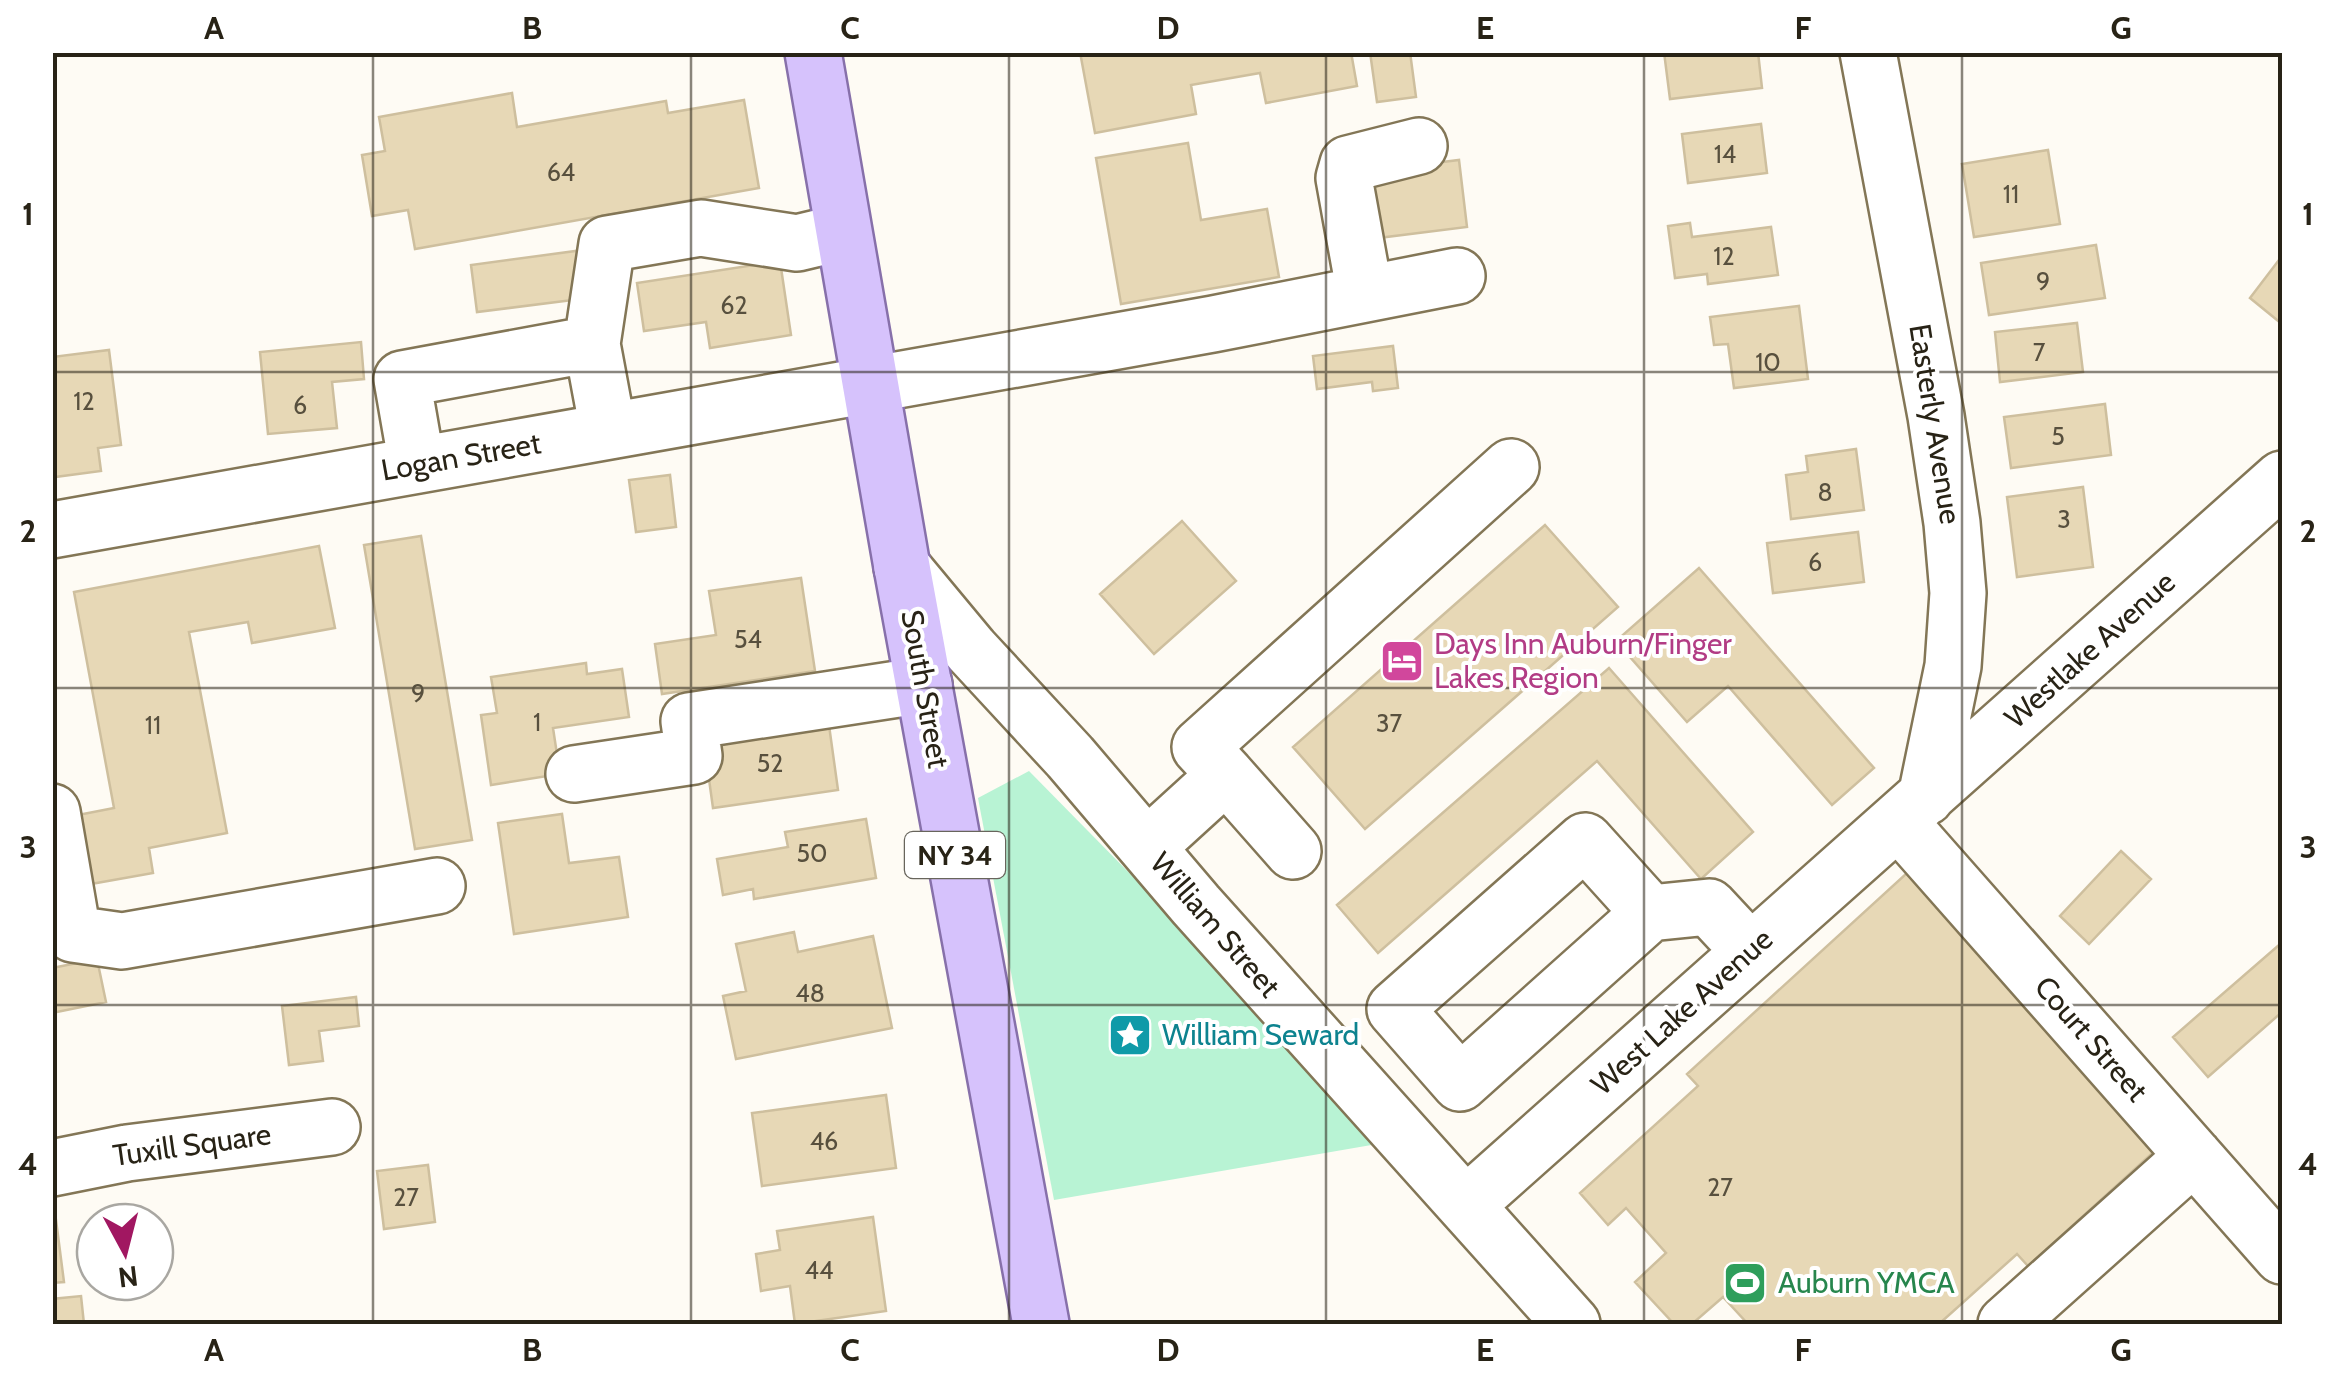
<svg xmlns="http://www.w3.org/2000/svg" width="2335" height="1377" viewBox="0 0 2335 1377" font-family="Cabin,sans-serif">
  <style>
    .green { fill: #b8f3d4 }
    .building { fill: #e7d8b6; stroke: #cebf9e; stroke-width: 2.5 }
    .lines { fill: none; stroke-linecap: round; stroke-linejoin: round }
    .minor-casing { stroke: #837656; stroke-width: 60 }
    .major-casing { stroke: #8770aa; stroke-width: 60 }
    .minor { stroke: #fff; stroke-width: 55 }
    .major { stroke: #d6c2fc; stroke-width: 55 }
    .grid { fill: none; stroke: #282316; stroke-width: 2.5; stroke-opacity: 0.55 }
    .labels { text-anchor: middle; stroke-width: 8; stroke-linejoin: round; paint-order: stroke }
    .number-label { font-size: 25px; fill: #58503e }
    .shield { fill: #fff; stroke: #68655c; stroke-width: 2.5 }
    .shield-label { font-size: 28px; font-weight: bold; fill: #282316 }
    .street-label { font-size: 30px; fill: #282316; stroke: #fff }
    .hotel-label { font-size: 30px; fill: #b23c85; stroke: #fff; text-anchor: start }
    .culture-label { font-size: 30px; fill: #0d838f; stroke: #fff; text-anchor: start }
    .leisure-label { font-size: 30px; fill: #27864d; stroke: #fff; text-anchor: start }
    .neatline { fill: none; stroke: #282316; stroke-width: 4 }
    .grid-label { font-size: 32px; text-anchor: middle; font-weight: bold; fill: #282316 }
  </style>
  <rect width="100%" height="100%" fill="#fefbf4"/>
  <path class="green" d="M1029 771 1388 1136 1383 1143 1054 1200 978 798Z"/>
  <path class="building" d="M1080 52H1351L1357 86 1266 103 1260 73 1191 85 1196 114 1095 133Z
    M1370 52H1410L1416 97 1377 102Z
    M1664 52H1758L1762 88 1670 99Z
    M512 93 517 127 666 101 668 113 744 100 759 188 415 249 408 210 372 216 362 155 385 151 379 117Z
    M1761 124 1767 173 1688 183 1682 134Z
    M1188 143 1201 220 1267 209 1279 277 1121 304 1096 158Z
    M2048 150 2060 224 1974 237 1962 164Z
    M1459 160 1467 227 1378 238 1370 171Z
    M1690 223 1692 237 1771 227 1778 275 1708 284 1707 274 1675 278 1668 226Z
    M2096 245 2105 298 1989 315 1981 263Z
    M583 250 589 298 477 312 471 265Z
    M2282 256V324L2250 298Z
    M780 261 791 335 710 348 706 322 644 331 637 283Z
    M1799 306 1808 379 1734 388 1728 344 1714 345 1710 317Z
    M2077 323 2083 372 2000 382 1995 332Z
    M361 342 364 379 332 382 337 428 268 434 260 352Z
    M1393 346 1398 388 1373 391 1372 382 1317 389 1313 356Z
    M109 350 121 445 98 448 101 471 55 477 52 357Z
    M2105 404 2111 455 2011 468 2004 417Z
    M1856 449 1864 510 1791 519 1786 475 1808 472 1806 456Z
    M670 475 676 527 636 532 629 480Z
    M2083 487 2093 567 2017 577 2007 497Z
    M1182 521 1236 581 1154 654 1100 594Z
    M1545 525 1618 607 1365 829 1293 747Z
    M1858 532 1864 582 1773 593 1767 543Z
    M421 536 472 840 415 849 364 545Z
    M319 546 335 628 252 643 248 622 189 632 227 833 149 848 153 873 91 884 78 815 114 808 74 592Z
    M1699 568 1874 768 1832 805 1728 686 1687 722 1616 641Z
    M801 578 815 671 662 694 655 644 716 635 709 591Z
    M586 663 587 674 622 669 629 717 553 728 560 774 491 785 481 715 497 713 491 677Z
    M1609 668 1753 832 1701 879 1597 761 1378 953 1337 905Z
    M828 718 838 790 713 808 703 736Z
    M562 814 569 863 619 857 628 917 514 934 498 823Z
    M866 819 876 878 754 899 753 889 723 895 717 859 788 847 785 832Z
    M2121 851 2151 879 2089 944 2060 916Z
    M1907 873 2158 1148 2028 1266 2017 1254 1939 1324H1748L1723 1297 1692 1324H1674L1635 1282 1666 1253 1626 1208 1608 1225 1580 1193 1698 1086 1687 1074Z
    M794 932 798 952 873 936 892 1028 736 1059 723 996 746 991 736 944Z
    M2279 945 2282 948V1012L2208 1077 2173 1037Z
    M97 959 106 1002 52 1013V968Z
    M356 997 359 1026 319 1031 323 1061 289 1065 282 1006Z
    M886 1095 896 1168 762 1186 752 1113Z
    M428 1165 435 1222 384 1229 377 1171Z
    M873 1217 886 1311 795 1324 790 1286 761 1291 756 1254 780 1250 777 1231Z
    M56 1220 64 1282 52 1283V1221Z
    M81 1296 84 1324H52V1299Z"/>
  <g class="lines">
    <g class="minor-casing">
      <path id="minor" d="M1868 52 1936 416 1952 523 1958 593 1953 666 1926 797
        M1365 294 1344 178 1348 164 1419 146
        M592 344 607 244 701 228 797 243 843 232
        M417 465 402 379 592 344 608 430
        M52 530 1213 324 1457 276
        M902 567 971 650 1070 757 1196 905 1572 1324
        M574 774 694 756 689 721 924 685
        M1226 775 1293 851
        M52 812 73 934 122 941 437 886
        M1899 822 2282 1256
        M1147 847 1226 775 1200 747 1511 467
        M1650 913 1585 841 1395 1009 1460 1083 1650 913 1709 907 1750 951
        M52 1168 127 1153 332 1127
        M1466 1205 2282 479
        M2006 1324 2194 1156"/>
    </g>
    <g class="major-casing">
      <path id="major" d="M813 52 902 567 1041 1324"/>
    </g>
    <use href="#minor" class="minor"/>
    <use href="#major" class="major"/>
  </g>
  <path class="grid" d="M373 52V1324M691 52V1324M1009 52V1324M1326 52V1324M1644 52V1324M1962 52V1324M52 372H2282M52 688H2282M52 1005H2282"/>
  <defs>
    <g id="hotel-square" transform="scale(2.25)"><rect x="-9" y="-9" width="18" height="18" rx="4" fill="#d1479c" stroke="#fff"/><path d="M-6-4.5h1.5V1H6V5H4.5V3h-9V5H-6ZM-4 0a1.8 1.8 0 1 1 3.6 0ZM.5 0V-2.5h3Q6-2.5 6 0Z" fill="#fff"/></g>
    <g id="sight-square" transform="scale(2.25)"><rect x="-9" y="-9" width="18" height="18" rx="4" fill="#0f9aa8" stroke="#fff"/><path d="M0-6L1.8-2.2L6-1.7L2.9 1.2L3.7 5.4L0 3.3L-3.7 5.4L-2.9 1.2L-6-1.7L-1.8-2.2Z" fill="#fff"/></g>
    <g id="stadium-square" transform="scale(2.25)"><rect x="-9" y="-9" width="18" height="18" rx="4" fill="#2e9e5b" stroke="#fff"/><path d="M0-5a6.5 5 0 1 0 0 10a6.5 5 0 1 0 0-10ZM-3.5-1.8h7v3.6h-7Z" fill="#fff"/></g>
  </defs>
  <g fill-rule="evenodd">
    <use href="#hotel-square" x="1402" y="661"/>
    <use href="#sight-square" x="1130" y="1035"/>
    <use href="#stadium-square" x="1745" y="1283"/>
  </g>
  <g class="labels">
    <g class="number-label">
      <text x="1725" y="163">14</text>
      <text x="561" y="181">64</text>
      <text x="2011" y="203">11</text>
      <text x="1724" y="265">12</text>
      <text x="2043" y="290">9</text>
      <text x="734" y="314">62</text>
      <text x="2039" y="361">7</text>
      <text x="1768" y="371">10</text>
      <text x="84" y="410">12</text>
      <text x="300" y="414">6</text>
      <text x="2058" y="445">5</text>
      <text x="1825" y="501">8</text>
      <text x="2064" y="528">3</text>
      <text x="1815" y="571">6</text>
      <text x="748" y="648">54</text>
      <text x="418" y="702">9</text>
      <text x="537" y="731">1</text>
      <text x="1389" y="732">37</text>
      <text x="153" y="734">11</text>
      <text x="770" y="772">52</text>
      <text x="812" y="862">50</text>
      <text x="810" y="1002">48</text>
      <text x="824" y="1150">46</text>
      <text x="1720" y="1196">27</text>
      <text x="406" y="1206">27</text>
      <text x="819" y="1279">44</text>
    </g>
    <rect class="shield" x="905" y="832" width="100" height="46" rx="8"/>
    <g class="shield-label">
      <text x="955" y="865">NY 34</text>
    </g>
    <g class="street-label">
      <text transform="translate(1935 424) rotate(81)" y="10">Easterly Avenue</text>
      <text transform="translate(461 457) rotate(-10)" y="10">Logan Street</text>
      <text transform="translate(2090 650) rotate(-42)" y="10">Westlake Avenue</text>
      <text transform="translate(925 689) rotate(80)" y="10">South Street</text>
      <text transform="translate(1215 925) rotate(49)" y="10">William Street</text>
      <text transform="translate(1682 1012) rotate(-42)" y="10">West Lake Avenue</text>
      <text transform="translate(2091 1039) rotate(49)" y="10">Court Street</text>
      <text transform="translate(192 1145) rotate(-8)" y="10">Tuxill Square</text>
    </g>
    <g class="hotel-label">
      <text x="1434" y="654">Days Inn Auburn/Finger<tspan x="1434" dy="34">Lakes Region</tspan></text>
    </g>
    <g class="culture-label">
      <text x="1162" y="1045">William Seward</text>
    </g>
    <g class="leisure-label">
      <text x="1778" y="1293">Auburn YMCA</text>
    </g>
  </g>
  <rect width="2335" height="1377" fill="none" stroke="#ffffff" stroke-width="110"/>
  <g transform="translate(125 1252) rotate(173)"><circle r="48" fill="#ffffff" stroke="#a9a7a2" stroke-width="2.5"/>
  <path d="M0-8L18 38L0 25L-18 38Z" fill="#a11761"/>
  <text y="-15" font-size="28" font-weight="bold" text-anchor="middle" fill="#282316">N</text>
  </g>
  <rect x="55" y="55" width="2225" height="1267" class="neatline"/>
  <g class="grid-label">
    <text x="214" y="39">A</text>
    <text x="532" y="39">B</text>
    <text x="850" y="39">C</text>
    <text x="1168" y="39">D</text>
    <text x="1485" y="39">E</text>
    <text x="1803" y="39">F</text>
    <text x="2121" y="39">G</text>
    <text x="28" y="225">1</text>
    <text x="2308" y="225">1</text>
    <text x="28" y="542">2</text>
    <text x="2308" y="542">2</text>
    <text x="28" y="858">3</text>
    <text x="2308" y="858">3</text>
    <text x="28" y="1175">4</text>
    <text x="2308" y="1175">4</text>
    <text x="214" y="1361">A</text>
    <text x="532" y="1361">B</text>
    <text x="850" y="1361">C</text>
    <text x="1168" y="1361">D</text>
    <text x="1485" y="1361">E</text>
    <text x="1803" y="1361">F</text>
    <text x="2121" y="1361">G</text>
  </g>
</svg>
